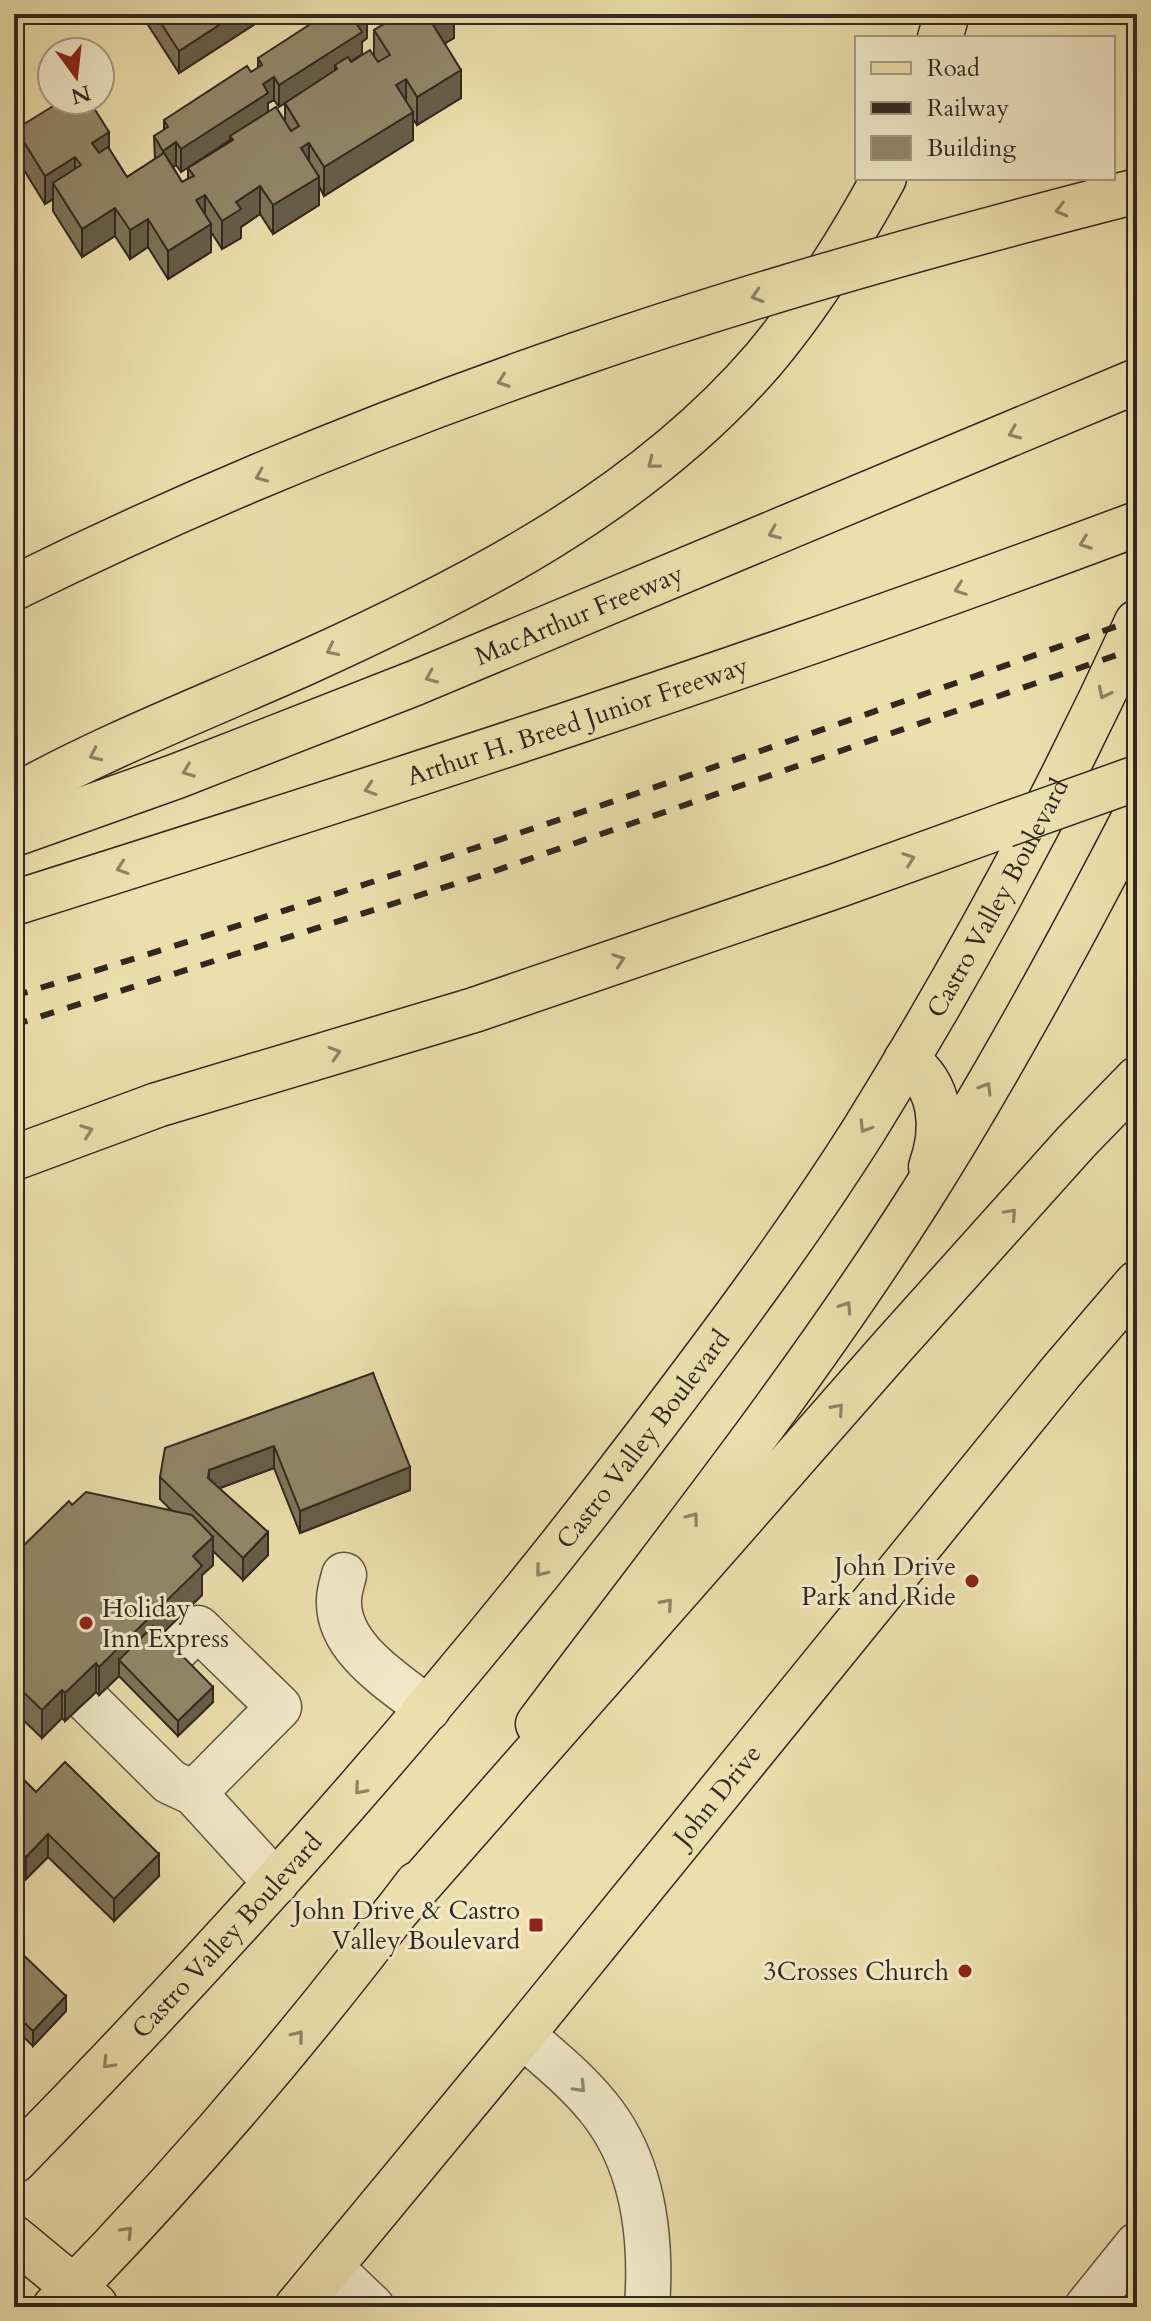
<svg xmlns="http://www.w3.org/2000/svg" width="1151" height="2321" viewBox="0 0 1151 2321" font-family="Cardo,serif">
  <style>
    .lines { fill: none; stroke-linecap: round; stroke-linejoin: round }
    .minor-casing { stroke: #605643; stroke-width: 47 }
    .major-casing { stroke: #322820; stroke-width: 47 }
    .highway-casing { stroke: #322820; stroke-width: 47 }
    .minor { stroke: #f3eaca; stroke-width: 44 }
    .major { stroke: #ecdfad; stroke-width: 44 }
    .highway { stroke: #ecdfad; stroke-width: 44 }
    .rail { stroke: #322820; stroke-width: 6; stroke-dasharray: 14 14; stroke-linecap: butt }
    .highway-bridge-casing { stroke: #322820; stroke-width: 47; stroke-linecap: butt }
    .highway-bridge { stroke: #ecdfad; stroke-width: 44 }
    .wall { fill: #7e745a; stroke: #322820; stroke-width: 2; fill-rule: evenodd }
    .shaded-wall { fill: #675e4a; stroke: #322820; stroke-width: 2 }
    .building { fill: #938769; stroke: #322820; stroke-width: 2 }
    .oneway { stroke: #8f8466 }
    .oneway2 { stroke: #928975 }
    .poi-dot { fill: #8f2418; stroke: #f3eaca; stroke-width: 3 }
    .labels { text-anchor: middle; stroke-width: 6; stroke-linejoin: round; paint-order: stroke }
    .street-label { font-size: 26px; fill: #322820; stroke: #f3eaca }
    .poi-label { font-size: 26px; fill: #322820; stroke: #f3eaca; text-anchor: end }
  </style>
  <rect width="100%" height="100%" fill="#ecdfad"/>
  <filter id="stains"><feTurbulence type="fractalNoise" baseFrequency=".0025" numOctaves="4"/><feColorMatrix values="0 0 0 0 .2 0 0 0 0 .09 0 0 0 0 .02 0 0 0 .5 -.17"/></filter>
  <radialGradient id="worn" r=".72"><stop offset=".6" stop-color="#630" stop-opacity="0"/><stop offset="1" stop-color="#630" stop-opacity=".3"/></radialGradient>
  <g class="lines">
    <g class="minor-casing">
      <path id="minor" d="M344 1575C342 1583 339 1592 339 1600 337 1649 395 1682 428 1709
        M168 1657 198 1628 279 1707 194 1793
        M87 1700 170 1782 194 1793 276 1883
        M522 2035C549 2058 576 2080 598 2107 644 2163 652 2238 647 2307
        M330 2267 372 2307
        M1087 2307 1137 2245"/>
    </g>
    <g class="major-casing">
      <g id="major">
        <path d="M906 1060C942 1085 945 1128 931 1167"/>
        <path d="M538 1724C667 1552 802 1383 918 1201 998 1075 1069 944 1137 812"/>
        <path id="s1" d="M14 2161C239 1931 452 1692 646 1436 722 1336 797 1236 864 1130 965 967 1057 797 1137 622"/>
        <path d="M14 2238 95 2305"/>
        <path d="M55 2307C185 2174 305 2033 417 1884"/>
        <path id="s2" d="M297 2307 522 2035 1060 1373 1137 1283"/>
      </g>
    </g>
    <g class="highway-casing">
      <g id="highway">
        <path d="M940 38 947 14"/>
        <path d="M14 588C196 498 385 421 576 355"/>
        <path d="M14 797C107 745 207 707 305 663 471 588 643 500 764 359 811 303 849 242 884 178"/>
        <path id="s3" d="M14 834 177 776 415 683 1137 381"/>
        <path id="s4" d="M14 903C391 784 767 663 1137 524"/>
        <path d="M14 1158 157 1105 474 1010 836 886 1005 825"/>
        <path d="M393 1915 893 1346 1076 1142 1137 1079"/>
      </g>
    </g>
    <use href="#minor" class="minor"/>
    <use href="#major" class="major"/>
    <use href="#highway" class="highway"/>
    <path class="rail" d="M14 996C391 880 765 751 1137 619
      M14 1025 489 873 1137 648"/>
    <g class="highway-bridge-casing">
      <path id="highway-bridge" d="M576 355C760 291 948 239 1137 191
        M1005 825 1137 778"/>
    </g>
    <use href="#highway-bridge" class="highway-bridge"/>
  </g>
  <path class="wall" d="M141 14H261V20L179 73Z
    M384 14H454V38L445 43 461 98 417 125 413 119V140L324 196 319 186V205L273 234 260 214 241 227V238L222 249 211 232V252L168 279 148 247 130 259 115 236 82 257 53 211V199L45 204 16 157V129L109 149 127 177 155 159 154 136 164 130V120L258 68V58L367 38 362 42V54L350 62 374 57V30L389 21ZM274 100 279 107 285 103V122L268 112V103ZM230 140 188 168V179L182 182 173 167 176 165 181 172Z
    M373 1373 410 1490 300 1533 274 1468 220 1488 268 1555 243 1580 213 1551V1565L202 1575V1595L161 1634 213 1702 178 1736 119 1676 99 1695 96 1692 65 1721 62 1718 42 1738 14 1711V1555L72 1505 171 1510 160 1499V1477Z
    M14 1770 36 1792 159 1876 114 1921 48 1857 26 1879 14 1868Z
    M14 1946 66 2011 33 2046 14 2028Z"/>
  <path class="shaded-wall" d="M236 14H261V20L179 73V51Z
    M443 14H454V38L432 51V23Z
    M367 16V38L362 42V54L337 70 335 65V71L279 107V85L356 23Z
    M461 70V98L417 125V97Z
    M274 77V100L268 103V116L230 136V140L181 172V149L263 84Z
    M406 79V107L396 85Z
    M413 112V140L324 196V167Z
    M109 132V160L92 171V143Z
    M176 142V165L163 173V151Z
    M309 143V171L301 148Z
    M75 157V185L53 183V199L45 204V176Z
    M319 177V205L273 234V205Z
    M260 186V214L241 227V238L222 249V221L236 202Z
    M205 195V223L196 200Z
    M115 208V236L82 257V229Z
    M148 219V247L130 259V230Z
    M211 224V252L168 279V251Z
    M274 1446V1468L209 1492V1470Z
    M410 1467V1490L300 1533V1511Z
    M268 1532V1555L243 1580V1558Z
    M213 1537V1565L202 1575V1595L127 1668 119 1660V1676L99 1695V1667L193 1556Z
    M96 1663V1692L65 1721V1693Z
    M213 1687V1702L178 1736V1721Z
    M62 1690V1718L42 1738V1710Z
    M48 1834V1857L26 1879V1857Z
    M159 1854V1876L114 1921V1899Z
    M66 1996V2011L33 2046V2031Z"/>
  <path class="building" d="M155 14H236L179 51Z
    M326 14H366L367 16 356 23 362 32 279 85 274 77 263 84 268 93 181 149 176 142 163 151 154 136 168 127 164 120 247 66 251 72 262 65 258 58Z
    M401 14H447L432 23 461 70 417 97 406 79 396 85 413 112 324 167 309 143 301 148 319 177 273 205 260 186 236 202 241 209 222 221 205 195 196 200 211 224 168 251 148 219 130 230 115 208 82 229 53 183 81 165 75 157 45 176 16 129 63 100H89L109 132 92 143 99 153 108 147 127 177 164 153 182 182 194 176 188 168 233 140 230 136 276 107 291 131 299 126 285 103 337 69 335 65 348 57 351 62 370 50 378 62 390 55 374 30Z
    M373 1373 410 1467 300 1511 274 1446 209 1470 208 1478 268 1532 243 1558 160 1477 165 1448Z
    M86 1492 192 1515 213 1537 193 1556 202 1566 99 1667 96 1663 65 1693 62 1690 42 1710 14 1683V1555L69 1501 72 1505Z
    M153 1626 213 1687 178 1721 119 1660Z
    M65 1762 159 1854 114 1899 48 1834 26 1857 14 1846V1770L36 1792Z
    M14 1946 66 1996 33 2031 14 2013Z"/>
  <defs><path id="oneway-chevron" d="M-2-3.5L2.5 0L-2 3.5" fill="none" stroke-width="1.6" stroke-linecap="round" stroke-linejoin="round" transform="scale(2)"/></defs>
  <g class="oneway">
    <use href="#oneway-chevron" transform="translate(1061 210) rotate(166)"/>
    <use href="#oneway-chevron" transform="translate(757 296) rotate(163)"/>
    <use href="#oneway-chevron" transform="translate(503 381) rotate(161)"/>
    <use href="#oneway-chevron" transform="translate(1014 433) rotate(157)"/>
    <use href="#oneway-chevron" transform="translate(653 463) rotate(142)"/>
    <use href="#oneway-chevron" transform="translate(261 476) rotate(157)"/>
    <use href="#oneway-chevron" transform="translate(774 533) rotate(157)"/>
    <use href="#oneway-chevron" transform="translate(1085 543) rotate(159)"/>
    <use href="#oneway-chevron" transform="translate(960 589) rotate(160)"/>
    <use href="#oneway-chevron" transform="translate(332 650) rotate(154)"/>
    <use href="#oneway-chevron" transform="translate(431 677) rotate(157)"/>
    <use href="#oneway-chevron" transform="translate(1104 693) rotate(116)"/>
    <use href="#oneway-chevron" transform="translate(95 755) rotate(155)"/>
    <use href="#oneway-chevron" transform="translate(188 771) rotate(159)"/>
    <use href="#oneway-chevron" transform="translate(370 789) rotate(162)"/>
    <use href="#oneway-chevron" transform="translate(909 859) rotate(-20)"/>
    <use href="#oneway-chevron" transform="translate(122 868) rotate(162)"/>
    <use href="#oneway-chevron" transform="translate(619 960) rotate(-19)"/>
    <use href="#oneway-chevron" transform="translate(335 1053) rotate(-17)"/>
    <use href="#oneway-chevron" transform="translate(986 1088) rotate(-59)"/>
    <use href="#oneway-chevron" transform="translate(865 1127) rotate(122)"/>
    <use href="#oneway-chevron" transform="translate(87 1131) rotate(-20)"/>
    <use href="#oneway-chevron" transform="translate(1011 1214) rotate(-48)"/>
    <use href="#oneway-chevron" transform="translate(846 1307) rotate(-56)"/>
    <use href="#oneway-chevron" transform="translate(838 1409) rotate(-49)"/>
    <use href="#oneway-chevron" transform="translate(693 1518) rotate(-53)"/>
    <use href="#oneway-chevron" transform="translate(541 1571) rotate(129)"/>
    <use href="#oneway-chevron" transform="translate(667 1604) rotate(-49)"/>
    <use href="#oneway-chevron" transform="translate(360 1789) rotate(131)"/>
    <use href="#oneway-chevron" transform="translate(298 2036) rotate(-51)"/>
    <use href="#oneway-chevron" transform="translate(108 2063) rotate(134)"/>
    <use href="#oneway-chevron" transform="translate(127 2232) rotate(-46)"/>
  </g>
  <use class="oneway2" href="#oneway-chevron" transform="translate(580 2087) rotate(47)"/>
  <g class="poi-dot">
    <circle cx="972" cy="1581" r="8"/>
    <circle cx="86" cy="1623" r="8"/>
    <rect x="528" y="1917" width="16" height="16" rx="4"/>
    <circle cx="965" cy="1971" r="8"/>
  </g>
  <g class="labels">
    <g class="street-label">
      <text dy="9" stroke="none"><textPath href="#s3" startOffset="606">MacArthur Freeway</textPath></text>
      <text dy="9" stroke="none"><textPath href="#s4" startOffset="592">Arthur H. Breed Junior Freeway</textPath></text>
      <text dy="9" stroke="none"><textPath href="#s1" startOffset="1606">Castro Valley Boulevard</textPath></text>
      <text dy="9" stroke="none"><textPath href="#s1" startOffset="958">Castro Valley Boulevard</textPath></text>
      <text dy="9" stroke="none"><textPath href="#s2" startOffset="662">John Drive</textPath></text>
      <text dy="9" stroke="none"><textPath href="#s1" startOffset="310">Castro Valley Boulevard</textPath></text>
    </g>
    <g class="poi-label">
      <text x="956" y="1575">John Drive<tspan x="956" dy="30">Park and Ride</tspan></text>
      <text x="102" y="1617" text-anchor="start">Holiday<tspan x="102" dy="30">Inn Express</tspan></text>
      <text x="520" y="1919">John Drive &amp; Castro<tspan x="520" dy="30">Valley Boulevard</tspan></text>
      <text x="949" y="1980">3Crosses Church</text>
    </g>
  </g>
  <rect width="1151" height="2321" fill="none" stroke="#ecdfad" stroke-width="48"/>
  <rect x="16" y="16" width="1119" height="2289" fill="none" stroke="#322820" stroke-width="4"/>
  <rect x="24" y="24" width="1103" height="2273" fill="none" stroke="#322820" stroke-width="2"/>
  <rect x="855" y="36" width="260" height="144" fill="#f3eaca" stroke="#a69c86" stroke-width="2"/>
  <rect x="871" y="62" width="40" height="12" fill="#ecdfad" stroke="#a69c86" stroke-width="2"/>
  <text x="927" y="76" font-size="24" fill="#322820">Road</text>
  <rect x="871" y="102" width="40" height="12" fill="#322820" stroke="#a69c86" stroke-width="2"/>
  <text x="927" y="116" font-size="24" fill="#322820">Railway</text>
  <rect x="871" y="136" width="40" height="24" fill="#938769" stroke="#a69c86" stroke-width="2"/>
  <text x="927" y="156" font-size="24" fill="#322820">Building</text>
  <g transform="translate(76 76) rotate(165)"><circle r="38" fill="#f3eaca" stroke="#a69c86" stroke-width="2"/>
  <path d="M0-6L14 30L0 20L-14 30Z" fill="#8f2418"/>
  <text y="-12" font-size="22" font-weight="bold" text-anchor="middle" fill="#322820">N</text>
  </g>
  <rect width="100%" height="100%" filter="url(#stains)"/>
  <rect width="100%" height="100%" fill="url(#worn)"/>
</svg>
